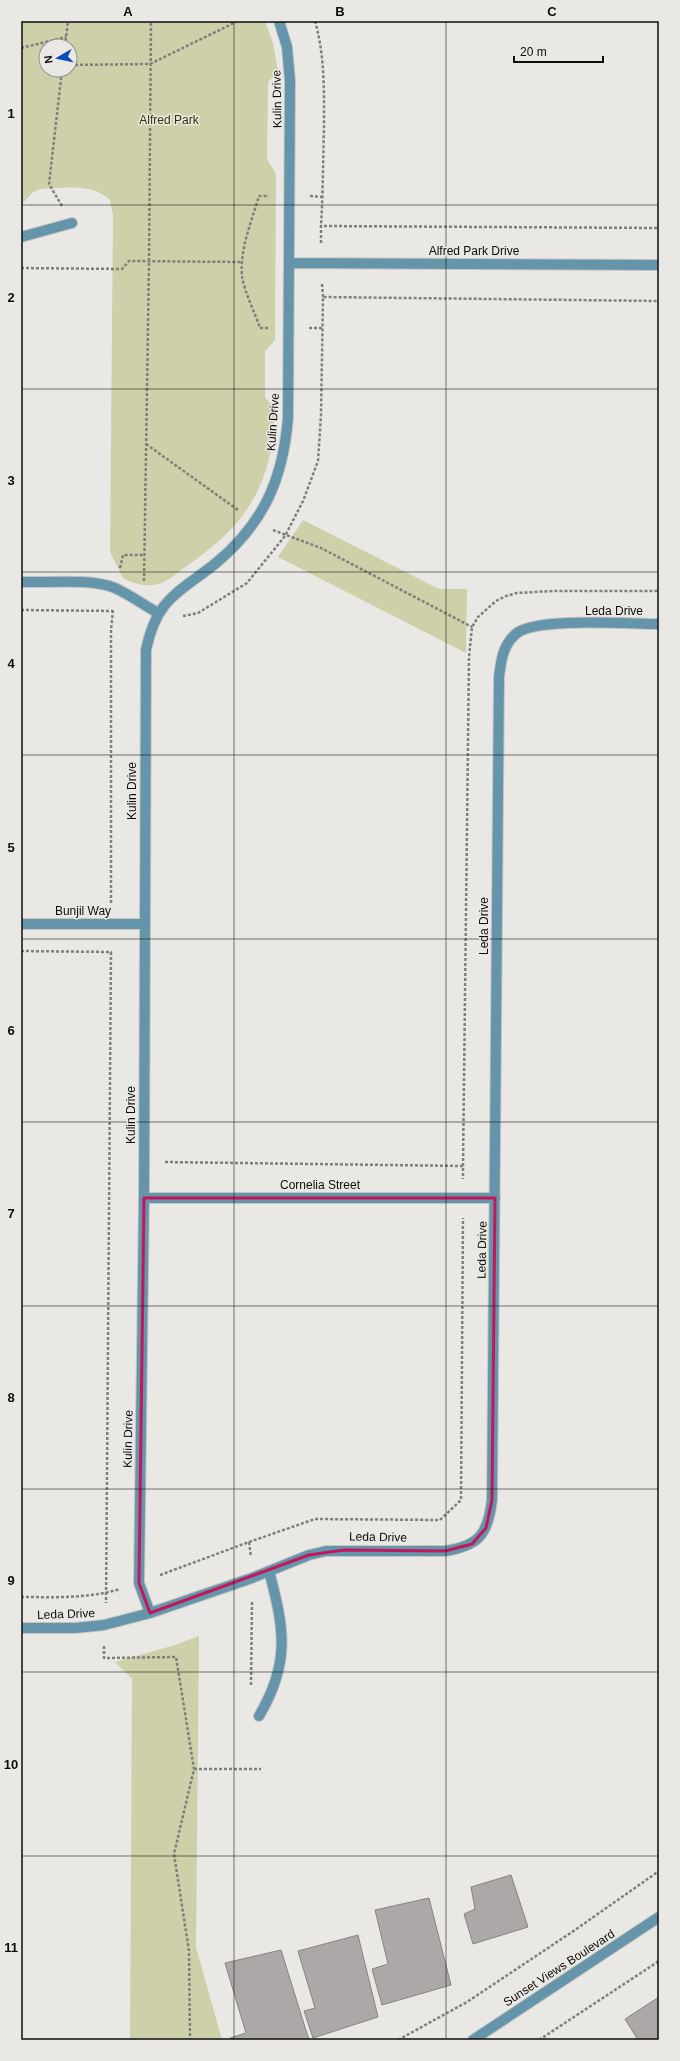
<svg xmlns="http://www.w3.org/2000/svg" width="680" height="2061" viewBox="0 0 680 2061" font-family="Helvetica,sans-serif">
  <style>
    .green { fill: #cdd0a8; fill-rule: evenodd }
    .building { fill: #aca8a7; stroke: #878382 }
    .lines { fill: none; stroke-linecap: round; stroke-linejoin: round }
    .minor-casing { stroke: #c7c5c1; stroke-width: 12 }
    .path { stroke: #807f7c; stroke-width: 2.5; stroke-dasharray: 3 2; stroke-linecap: butt }
    .minor { stroke: #6495ab; stroke-width: 10 }
    .marked { fill: none; stroke: #c2185b; stroke-width: 3; stroke-linejoin: round }
    .grid { fill: none; stroke: #0d0c0b; stroke-width: 1; stroke-opacity: 0.55 }
    .labels { text-anchor: middle; stroke-width: 3; stroke-linejoin: round; paint-order: stroke }
    .street-label { font-size: 12px; fill: #0d0c0b; stroke: #eae8e4 }
    .park-label { font-size: 12px; fill: #313202; stroke: #eae8e4 }
    .neatline { fill: none; stroke: #0d0c0b; stroke-width: 1.5 }
    .grid-label { font-size: 13px; text-anchor: middle; font-weight: bold; fill: #0d0c0b }
  </style>
  <rect width="100%" height="100%" fill="#eae8e4"/>
  <path class="green" d="M21 21H265L273 43 278 72 268 82 267 159 276 174 275 340 265 351V397L275 409C274 438 270 466 257 492 241 525 214 547 184 568 176 574 168 581 158 584 145 587 134 584 123 578L110 552 113 215 110 200C93 183 63 188 40 189L33 192 21 205ZM46 46H70V70H46Z
    M303 520 439 589H467L466 653 278 557Z
    M199 1636 196 1947 222 2040H130L132 1679 115 1662 175 1645Z"/>
  <path class="building" d="M511 1875 528 1927 473 1944 464 1914 475 1909 471 1887Z
    M429 1898 451 1985 382 2005 372 1969 388 1964 375 1910Z
    M358 1935 378 2017 313 2038 304 2011 315 2008 298 1951Z
    M281 1950 309 2040H231L230 2038 246 2033 225 1963Z
    M659 1997V2040H638L625 2019Z"/>
  <g class="lines">
    <g class="minor-casing">
      <path id="minor" d="M21 237 72 223
        M289 263 659 265
        M21 582C49 583 90 578 115 588 130 595 144 605 158 613
        M21 924H145
        M144 1198H495
        M150 1613 139 1583 144 1198 146 650C157 597 179 593 216 563 264 523 283 479 288 418L290 81 287 47 279 21
        M21 1628H75L104 1625 150 1613 252 1578 309 1555 326 1551H445C479 1546 488 1534 492 1500L499 677C501 660 503 644 517 633 537 617 631 624 659 624
        M259 1716C291 1662 284 1628 269 1571
        M473 2040 659 1917"/>
    </g>
    <path class="path" d="M315 21C325 56 324 92 324 128 323 161 323 194 321 226
      M65 46 68 21
      M21 48 66 37
      M70 65 150 64 238 21
      M310 196 323 197
      M62 206 49 184 62 70
      M321 243V226L659 228
      M21 268 122 269 129 261 242 262
      M322 284 323 297
      M268 328H260C255 313 244 291 242 276 240 248 251 223 259 196H269
      M309 328H322
      M146 444 238 510
      M273 530 321 548 472 627
      M120 568 123 555H144
      M144 581 149 262 151 21
      M21 610 113 611
      M183 616 198 613 247 583 285 536 303 501 318 461 321 415 323 297 659 301
      M111 903V630L113 610
      M21 951 111 952 106 1603
      M165 1162 463 1166V1179
      M463 1166 469 657 472 627 478 617 496 601 506 596 517 593 553 591H659
      M249 1542 315 1519 440 1520 461 1500 463 1218
      M160 1575 249 1542 251 1557
      M21 1597C54 1597 87 1599 120 1589
      M104 1646V1658L176 1657 194 1769 174 1854 189 1951 190 2040
      M251 1685 252 1600
      M194 1769H261
      M398 2040 467 2002 575 1930 659 1871
      M539 2040 659 1961"/>
    <use href="#minor" class="minor"/>
  </g>
  <path class="marked" d="M144 1198H495L492 1500 486 1528 472 1544 445 1551 344 1550 309 1555 150 1613 139 1583Z"/>
  <path class="grid" d="M234 21V2040M446 21V2040M21 205H659M21 389H659M21 572H659M21 755H659M21 939H659M21 1122H659M21 1306H659M21 1489H659M21 1672H659M21 1856H659"/>
  <g class="labels">
    <g class="street-label">
      <text transform="translate(277 99) rotate(-91)" y="4">Kulin Drive</text>
      <text x="474" y="255">Alfred Park Drive</text>
      <text transform="translate(273 422) rotate(-86)" y="4">Kulin Drive</text>
      <text x="614" y="615">Leda Drive</text>
      <text transform="translate(132 791) rotate(-90)" y="4">Kulin Drive</text>
      <text x="83" y="915">Bunjil Way</text>
      <text transform="translate(484 926) rotate(-90)" y="4">Leda Drive</text>
      <text transform="translate(131 1115) rotate(-90)" y="4">Kulin Drive</text>
      <text x="320" y="1189">Cornelia Street</text>
      <text transform="translate(482 1250) rotate(-89)" y="4">Leda Drive</text>
      <text transform="translate(128 1439) rotate(-89)" y="4">Kulin Drive</text>
      <text transform="translate(378 1537) rotate(1)" y="4">Leda Drive</text>
      <text transform="translate(66 1614) rotate(-2)" y="4">Leda Drive</text>
      <text transform="translate(559 1968) rotate(-33)" y="4">Sunset Views Boulevard</text>
    </g>
    <g class="park-label">
      <text x="169" y="124">Alfred Park</text>
    </g>
  </g>
  <rect width="680" height="2061" fill="none" stroke="#eae8e4" stroke-width="44"/>
  <g transform="translate(58 58) rotate(261)"><circle r="19" fill="#eae8e4" stroke="#92908d"/>
  <path d="M0-3L7 15L0 10L-7 15Z" fill="#074cb7"/>
  <text y="-6" font-size="11" font-weight="bold" text-anchor="middle" fill="#0d0c0b">N</text>
  </g>
  <path d="M514 56v6h89v-6" fill="none" stroke="#0d0c0b" stroke-width="2"/>
  <text x="520" y="56" font-size="12" fill="#0d0c0b" stroke="#eae8e4" stroke-width="3" paint-order="stroke">20 m</text>
  <rect x="22" y="22" width="636" height="2017" class="neatline"/>
  <g class="grid-label">
    <text x="128" y="16">A</text>
    <text x="340" y="16">B</text>
    <text x="552" y="16">C</text>
    <text x="11" y="118">1</text>
    <text x="11" y="302">2</text>
    <text x="11" y="485">3</text>
    <text x="11" y="668">4</text>
    <text x="11" y="852">5</text>
    <text x="11" y="1035">6</text>
    <text x="11" y="1218">7</text>
    <text x="11" y="1402">8</text>
    <text x="11" y="1585">9</text>
    <text x="11" y="1769">10</text>
    <text x="11" y="1952">11</text>
  </g>
</svg>
